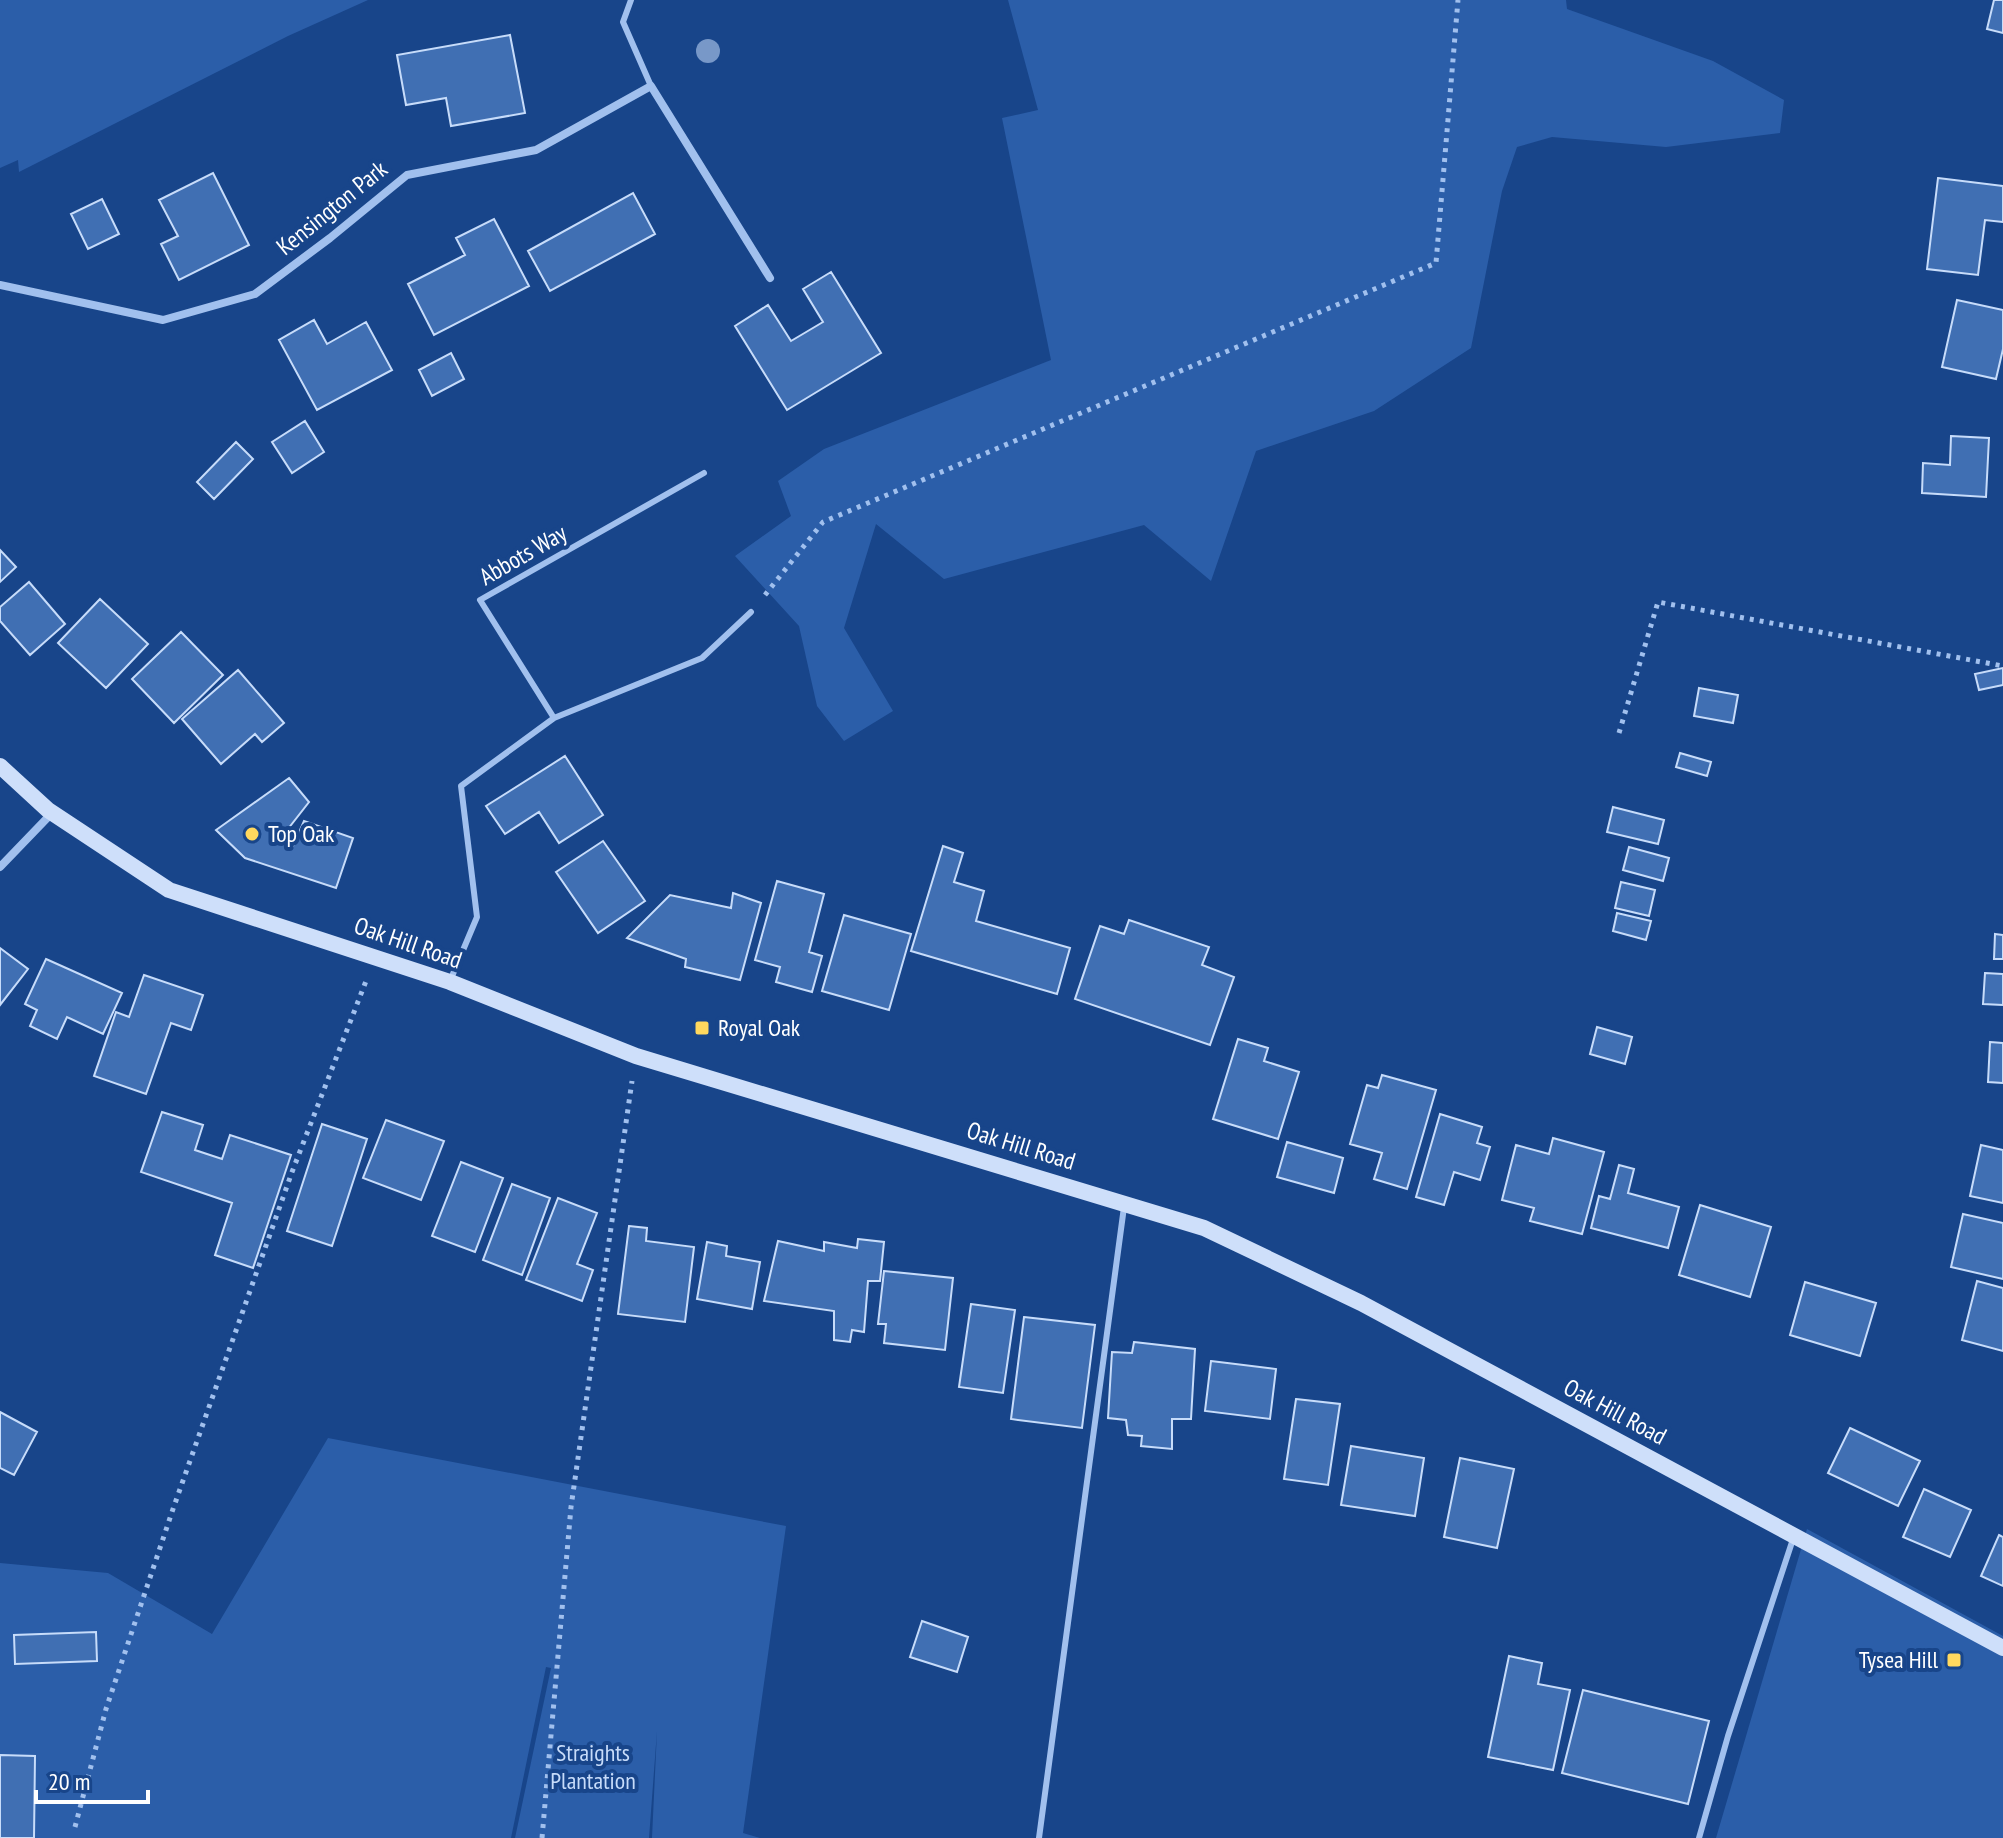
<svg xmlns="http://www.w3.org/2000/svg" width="2003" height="1838" viewBox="0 0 2003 1838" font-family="'PT Sans Narrow',sans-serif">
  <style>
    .green { fill: #2b5ea9 }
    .building { fill: #406fb3; stroke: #c7dcfa; stroke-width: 2 }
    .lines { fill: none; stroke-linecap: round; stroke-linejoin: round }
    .path { stroke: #a1c0ee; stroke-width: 5; stroke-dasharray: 4 6; stroke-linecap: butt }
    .service { stroke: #a1c0ee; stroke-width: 6 }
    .minor { stroke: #a1c0ee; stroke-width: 8 }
    .secondary { stroke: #cedffa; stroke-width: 16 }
    .tree { fill: #7898c8 }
    .poi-dot { fill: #ffd85e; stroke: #18458a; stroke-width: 3 }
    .labels { text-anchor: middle; stroke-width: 8; stroke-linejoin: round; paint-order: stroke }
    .street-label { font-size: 24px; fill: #fff; stroke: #18458a }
    .poi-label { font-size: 24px; fill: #fff; stroke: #18458a; text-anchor: start }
    .park-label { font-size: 24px; fill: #c7dcfa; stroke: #18458a }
  </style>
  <rect width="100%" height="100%" fill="#18458a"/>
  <path class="green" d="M0 0H368L288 36 19 172 18 160 0 168Z
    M1008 0H1566L1567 9 1713 61 1784 100 1780 133 1666 147 1552 137 1517 147 1502 191 1471 348 1374 411 1256 451 1211 581 1144 525 944 579 876 524 844 628 893 711 844 741 817 706 799 626 735 556 791 516 778 481 824 449 1051 360 1002 118 1038 110Z
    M328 1438 786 1526 743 1833 760 1838H652L657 1731 649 1838H515L551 1668 546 1667 511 1838H0V1563L108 1573 212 1634Z
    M1807 1529 2003 1636V1838H1716Z"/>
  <path class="building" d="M1994 0H2003V33L1987 29Z
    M510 35 525 113 451 126 446 98 406 105 397 55Z
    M213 173 249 245 179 280 161 244 178 236 159 200Z
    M1938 178 2003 186V222L1985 220 1978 275 1927 269Z
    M633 193 655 234 550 291 528 251Z
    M102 199 119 234 88 249 71 214Z
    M494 219 529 286 434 335 408 284 465 255 456 238Z
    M831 272 881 353 787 410 735 326 768 305 791 341 823 322 803 289Z
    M1957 300 2003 310V349L1996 379 1942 367Z
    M314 320 327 344 366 322 392 370 317 410 279 340Z
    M451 353 464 379 432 396 419 370Z
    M305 421 324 452 292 473 272 442Z
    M1951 436 1989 438 1986 497 1922 493 1923 463 1950 465Z
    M236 442 253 459 214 499 197 482Z
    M0 550 16 567 0 582Z
    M29 582 65 624 30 655 0 621V607Z
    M100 599 148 644 106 688 58 643Z
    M181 632 223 675 174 723 132 679Z
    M2003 668V685L1979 690 1975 674Z
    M238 670 284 723 262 742 255 734 221 764 182 719Z
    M1699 688 1738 695 1733 723 1694 716Z
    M1680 753 1711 762 1707 776 1676 767Z
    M565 756 603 815 559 843 539 812 505 834 486 806Z
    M289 778 309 802 277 843 293 846 304 821 353 838 336 888 245 858 216 830Z
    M1613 807 1664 820 1658 844 1607 832Z
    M603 841 645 901 598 933 556 872Z
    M943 846 963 853 954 882 984 891 976 921 1070 948 1057 994 911 951Z
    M1629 847 1669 858 1663 881 1623 870Z
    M777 881 824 894 809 952 822 956 812 992 776 982 780 967 755 960Z
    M1621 882 1655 890 1649 916 1615 908Z
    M733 893 761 903 740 980 685 967 686 959 627 938 670 895 731 908Z
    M1617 913 1651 921 1646 940 1613 931Z
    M844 915 911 934 889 1010 822 991Z
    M1129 920 1209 947 1202 965 1234 977 1210 1045 1075 999 1100 926 1124 934Z
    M1995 934 2003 935V959H1994Z
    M0 948 28 969 0 1005Z
    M46 959 122 993 103 1034 67 1017 57 1039 30 1026 37 1010 25 1004Z
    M1985 973 2003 974V1005L1983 1004Z
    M144 975 203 995 191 1030 171 1023 146 1094 94 1076 116 1012 129 1017Z
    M1597 1027 1632 1037 1625 1064 1590 1054Z
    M1238 1039 1268 1048 1264 1061 1299 1072 1278 1139 1213 1119Z
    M1990 1042 2003 1043V1083L1988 1082Z
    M1382 1075 1436 1090 1407 1189 1374 1179 1382 1153 1350 1144 1367 1085 1378 1088Z
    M162 1112 203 1125 195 1150 222 1159 230 1135 291 1155 253 1268 215 1255 232 1203 141 1172Z
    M1440 1114 1482 1127 1477 1143 1490 1147 1480 1180 1454 1172 1444 1205 1416 1197Z
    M386 1120 444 1141 421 1200 363 1178Z
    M322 1124 367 1139 332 1246 287 1231Z
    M1553 1138 1604 1152 1582 1234 1530 1221 1534 1208 1502 1200 1516 1145 1549 1154Z
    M1287 1142 1343 1158 1334 1193 1277 1177Z
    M1981 1145 2003 1150V1203L1970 1196Z
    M461 1162 503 1178 475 1252 432 1236Z
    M1619 1165 1634 1169 1628 1193 1679 1207 1668 1248 1591 1228 1599 1196 1610 1199Z
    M512 1184 550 1198 522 1275 483 1260Z
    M558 1198 597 1213 577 1264 593 1270 582 1301 526 1280Z
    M1700 1205 1771 1227 1750 1297 1679 1275Z
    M1963 1214 2003 1223V1279L1951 1267Z
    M629 1226 647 1228 646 1241 694 1247 685 1322 618 1314Z
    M858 1239 884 1242 880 1281H868L864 1332 852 1330 850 1342 834 1340V1311L764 1301 778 1241 824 1251V1242L857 1248Z
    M707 1242 727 1246 726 1256 760 1262 752 1309 697 1299Z
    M884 1271 953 1278 945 1350 884 1343 886 1324H878Z
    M1977 1281 2003 1288V1351L1962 1340Z
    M1805 1282 1876 1303 1860 1356 1790 1335Z
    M971 1304 1015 1310 1003 1393 959 1387Z
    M1024 1317 1095 1325 1082 1428 1011 1419Z
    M1134 1342 1195 1349 1191 1419H1172V1449L1141 1446 1142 1436 1128 1435 1126 1420 1108 1418 1112 1352 1132 1353Z
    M1211 1361 1276 1369 1270 1419 1205 1411Z
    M1296 1399 1340 1404 1328 1485 1284 1479Z
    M0 1412 37 1432 14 1475 0 1468Z
    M1850 1428 1920 1461 1898 1506 1828 1473Z
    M1351 1446 1424 1458 1415 1516 1341 1505Z
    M1460 1458 1514 1469 1497 1548 1444 1537Z
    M1924 1489 1971 1510 1950 1557 1903 1537Z
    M1999 1535 2003 1537V1586L1981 1576Z
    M922 1621 968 1637 957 1672 910 1657Z
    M96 1632 97 1661 15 1664 14 1635Z
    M1509 1656 1542 1663 1538 1684 1570 1690 1553 1770 1488 1757Z
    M1583 1690 1709 1721 1688 1804 1562 1773Z
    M0 1755 35 1756 34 1838H0Z"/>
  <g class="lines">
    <path class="path" d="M765 595 823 522 1436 263 1458 0
      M1619 733 1658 602 2003 666
      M75 1827 106 1709 173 1509 292 1172 366 981
      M542 1838 571 1507 632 1081"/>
    <path class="service" d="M631 0 623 22 651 86
      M554 718 480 600 704 473
      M450 981 477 917 461 786 554 718 702 658 751 612
      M1039 1838 1124 1207
      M1699 1838 1728 1736 1793 1539"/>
    <path class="minor" d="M0 285 163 320 255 294 330 238 407 175 536 150 651 86 770 278
      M0 867 52 813"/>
    <path class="secondary" d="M0 766 48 810 169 890 450 982 636 1056 1204 1228 1361 1303 2003 1648"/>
  </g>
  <circle class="tree" cx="708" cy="51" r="12"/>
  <g class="poi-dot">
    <circle cx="252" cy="834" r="8"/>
    <rect x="694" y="1020" width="16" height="16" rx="4"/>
    <rect x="1946" y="1652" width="16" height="16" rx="4"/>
  </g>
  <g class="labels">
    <g class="street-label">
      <text transform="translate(332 208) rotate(-39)" y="8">Kensington Park</text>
      <text transform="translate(523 555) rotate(-30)" y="8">Abbots Way</text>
      <text transform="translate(408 943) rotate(19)" y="8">Oak Hill Road</text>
      <text transform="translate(1021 1146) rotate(17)" y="8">Oak Hill Road</text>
      <text transform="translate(1615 1412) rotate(28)" y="8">Oak Hill Road</text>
    </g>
    <g class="poi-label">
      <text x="268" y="842">Top Oak</text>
      <text x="718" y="1036">Royal Oak</text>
      <text x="1938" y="1668" text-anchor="end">Tysea Hill</text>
    </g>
    <g class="park-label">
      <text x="593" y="1761">Straights<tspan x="593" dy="28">Plantation</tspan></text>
    </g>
  </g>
  <path d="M36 1790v12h112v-12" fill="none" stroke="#ffffff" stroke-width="4"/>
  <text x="48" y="1790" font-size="24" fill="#ffffff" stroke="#18458a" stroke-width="6" paint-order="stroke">20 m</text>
</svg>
